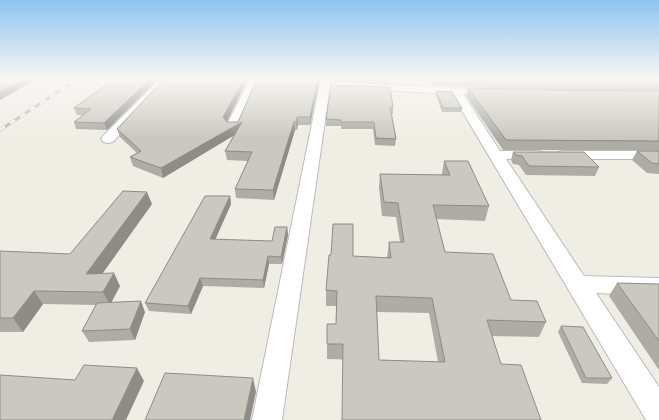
<svg xmlns="http://www.w3.org/2000/svg" width="659" height="420" viewBox="0 0 659 420" font-family="'Work Sans',sans-serif">
  <style>
    .lines { fill: none; stroke-linecap: round; stroke-linejoin: round }
    .street-casing { stroke: #b7bbc0; stroke-width: 2 }
    .street { fill: #fff; fill-rule: evenodd }
    .rail-casing { stroke: #b6b7b7; stroke-width: 3 }
    .rail { stroke: #fff; stroke-width: 2; stroke-dasharray: 6; stroke-linecap: butt }
    .wall { fill: #afaca6; fill-rule: evenodd }
    .shaded-wall { fill: #8e8c87 }
    .building { fill: #cbc8c1; stroke: #8e8c87; fill-rule: evenodd }
  </style>
  <rect width="100%" height="100%" fill="#f0ede4"/>
  <g class="lines">
    <g class="street-casing">
      <path id="street" d="M160 79H171L113 142 108 143 103 142 101 139 103 136Z
        M250 79H260L240 126 238 129H228L226 126Z
        M321 79H331L282 420H252Z
        M367 84 495 90 496 92 491 95 463 94 500 151H537L542 152 544 155 542 158 506 159 584 276 659 278V296L596 293 659 387V420H646L452 94 363 89 362 87 363 85Z
        M563 151H659V159H563L558 158 556 155 558 152Z"/>
    </g>
    <use href="#street" class="street"/>
    <g class="rail-casing">
      <path id="rail" d="M0 130 77 79"/>
    </g>
    <use href="#rail" class="rail"/>
  </g>
  <path class="wall" d="M114 79H158L107 130 76 129 74 122 83 115H77L74 108Z
    M164 79H248L227 122H238L257 79H320L310 125H298L297 130H295L274 200 236 198 235 189 248 161 227 160 225 151 234 135 163 178 133 166 130 157 137 153 120 137 117 129Z
    M332 79H388V84L332 82Z
    M430 79H659V91L550 90 432 85Z
    M331 85 393 107V114H392L396 139 395 146 375 145 373 129H341V126H326V119Z
    M468 88 553 90 659 91V150H503L466 96Z
    M436 91 462 108 461 112H442L436 95Z
    M637 151H659V174L647 173 632 160Z
    M513 152 599 167 595 176 526 175 519 165 513 164 511 160Z
    M444 161 489 206 485 221 436 219 445 252 511 300 546 322 539 337 492 336 501 364 327 359V344L336 324V306H326V290L353 256 387 258 389 242H400L396 217 382 216 379 188 380 174 442 175V174ZM377 312 429 313 438 362 379 360Z
    M230 196 231 204 215 240 272 241 287 227 288 235 282 264H269L264 288 203 286 191 314 149 311 145 303Z
    M152 204 102 273 120 286 111 303 145 312 135 340 89 342 82 331 96 305 43 304 23 332H0V251L70 254Z
    M617 283 659 284V370L609 296Z
    M561 326 612 378 607 384 582 383 558 332Z"/>
  <path class="shaded-wall" d="M24 79H37L0 100V92Z
    M150 79H158L107 130 104 123Z
    M244 79H248L225 125 223 117Z
    M318 79H320L310 125V117Z
    M297 117 298 125 297 130 296 122Z
    M242 122 243 130 163 178 161 168Z
    M294 122 295 130 274 200 273 190Z
    M147 192 152 204 93 287 86 274Z
    M230 196 231 204 212 247 210 239Z
    M287 227 288 235 282 264 281 257Z
    M268 256 269 264 264 288 263 280Z
    M114 273 120 286 110 305 103 292Z
    M200 278 203 286 191 314 188 306Z
    M34 291 43 304 23 332 13 318Z
    M141 301 145 312 135 340 130 329Z
    M137 368 144 381 126 420H112Z
    M253 378 256 392 250 420H244Z"/>
  <path class="building" d="M0 79H24L0 92Z
    M114 79H150L104 123 74 122 91 109 74 108Z
    M164 79H244L223 117 227 122H238L257 79H318L310 117H297L296 122H294L273 190 235 189 252 152 225 151 242 122 161 168 130 157 141 151 117 129Z
    M485 79H659V83L553 82Z
    M331 85 390 87 393 107H390L396 139 376 138 374 122H341V120L326 119Z
    M468 88 553 90 659 91V141L506 140Z
    M436 91 452 92 462 108H443Z
    M637 151H659V164L652 163Z
    M513 152H584L599 167 529 166 522 156 516 155Z
    M444 161H468L489 206 433 205 445 252 493 254 511 300 537 301 546 322 487 320 501 364 521 365 541 420H342L343 344H327V324H336L337 291 326 290 329 255H331L333 224H353V256L391 258 389 242H404L398 203 384 202 380 174 450 175ZM376 296 432 298 445 362 379 360Z
    M123 191 147 192 86 274 114 273 103 292 34 291 13 318H0V251L70 254Z
    M205 196H230L210 239 272 241 275 227H287L281 257 268 256 263 280 200 278 188 306 145 303Z
    M617 283 659 284V341Z
    M141 301 130 329 82 331 97 303Z
    M561 326 583 327 612 378H586Z
    M84 365 137 368 112 420H0V375L75 380Z
    M165 373 253 378 244 420H145Z"/>
  <linearGradient id="sky" x2="0" y2="1"><stop stop-color="#8dc4f1"/><stop offset="0.57" stop-color="#f8f7f3"/><stop offset="1" stop-color="#f8f7f3" stop-opacity="0"/></linearGradient>
  <rect width="659" height="138" fill="url(#sky)"/>
</svg>
